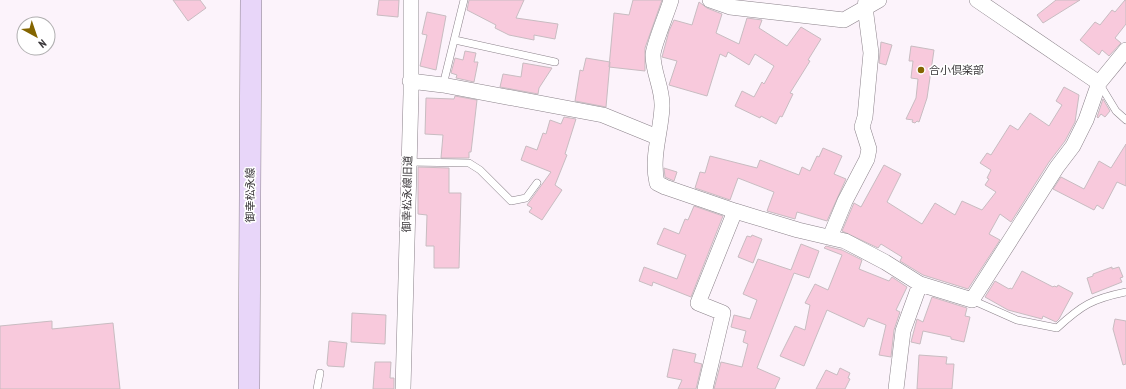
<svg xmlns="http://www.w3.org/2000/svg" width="1126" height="389" viewBox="0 0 1126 389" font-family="'PT Sans Narrow','Noto Sans JP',sans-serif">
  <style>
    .building { fill: #f8c9dc; stroke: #c8bcc1 }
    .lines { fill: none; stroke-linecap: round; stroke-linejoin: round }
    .lane-casing { stroke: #8b828a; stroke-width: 8 }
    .street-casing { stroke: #8b828a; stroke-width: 16 }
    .secondary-casing { stroke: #8b828a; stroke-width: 22 }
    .lane { stroke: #fff; stroke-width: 7 }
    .street { stroke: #fff; stroke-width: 15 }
    .secondary { stroke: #e8d6f9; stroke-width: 21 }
    .poi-dot { fill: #846500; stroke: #fff; stroke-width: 1.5 }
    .labels { text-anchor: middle; stroke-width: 3; stroke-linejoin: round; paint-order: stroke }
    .poi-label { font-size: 11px; fill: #393639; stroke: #fff; text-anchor: start }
    .street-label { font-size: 11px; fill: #393639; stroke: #fff }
  </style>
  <rect width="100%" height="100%" fill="#fcf3fb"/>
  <path class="building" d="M173 0H200L206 8 188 21Z
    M379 0H399L398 17 377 15Z
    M469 0H524L516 18 558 24 555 39 534 35V40L509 35 495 28 496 25 467 10Z
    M633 0H662L645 48V71L609 67 614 13 629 15Z
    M1056 0H1080L1043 23 1037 15Z
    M1125 0H1126V24L1115 38 1121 43 1109 56 1102 50 1099 55 1080 40 1095 22 1100 25 1112 10 1115 12Z
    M699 2 707 8 722 14 716 33 739 44 747 18 762 20 759 28 787 46 801 27 821 39 808 60 810 61 790 93 793 94 782 117 780 116 776 124 761 116 760 118 735 106 742 91 754 97 762 82 764 84 774 66 755 54 749 65 728 52 726 57 720 54 707 96 669 85 677 61 662 57 669 31 674 20 692 25Z
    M427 12 446 16 436 70 420 66 427 35 422 34Z
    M881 42 892 45 886 65 879 63Z
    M911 46 934 50 927 98 919 122 917 121 915 123 912 122 913 120 906 119 916 98 918 79 911 78 913 61H909Z
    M465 51 476 53 474 62H478L474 82 456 78 457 75 451 73 455 58 463 60Z
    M586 58 610 62 606 107 575 101 580 70 583 71Z
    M523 63 552 68 539 88 538 94 500 87 503 74 521 77Z
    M1064 87 1079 95 1075 122 1065 141 1049 162 1011 222 1000 214 989 234 1000 240 968 289 923 275 900 261 902 257 881 244 878 248 842 231 854 203 861 207 884 165 901 174 887 202 922 224 935 203 955 215 962 201 982 210 996 192 985 185 989 179 987 178 991 170 980 163 987 153 991 155 1010 125 1018 130 1030 113 1049 126 1062 105 1056 101Z
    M455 96 477 100 471 152H469V158H441L443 135 425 134 426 98 454 99Z
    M1103 99 1110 111 1105 117 1101 114 1098 118 1097 117Z
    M564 117 576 119 565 154 567 155 555 185 562 190 542 220 529 212 532 208 527 205 551 172 521 160 526 146 537 150 543 133 546 134 550 120 561 124Z
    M1126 144V186L1117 182 1103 209 1097 205 1094 210 1053 189 1061 177 1084 189 1099 161 1111 168Z
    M823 148 842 156 834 174 846 179 827 221 797 212 795 219 767 211 774 192 738 178 730 200 695 188 700 172 705 173 710 156 757 168 760 160 799 175 802 167 810 171 817 156 819 157Z
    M418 167 449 168V193H461L459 268H434V246H426L427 215 418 214Z
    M664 168 677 172 674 181 665 177Z
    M694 206 723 216 691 297 653 282 652 286 639 281 644 267 677 279 686 255 657 244 664 228 679 234 685 219 688 220Z
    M752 235 762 239 753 263 738 257 747 236 751 237Z
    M801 244 819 251 809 278 794 273 757 368 780 378 775 389H714L721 362 742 367 748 344 743 342 746 331 731 327 734 315 750 319 757 300 743 294 758 259 791 270Z
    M826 246 842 250 862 260 859 269 889 281 892 277 907 287 896 310 900 312 894 330 891 357 879 355 886 325 868 318 864 327 827 310 804 366 780 356 795 326 805 330 810 305 805 303 815 284 828 290 842 255 824 248Z
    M1112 267V269L1119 267 1123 277 1120 278 1122 282 1092 294 1087 278 1093 276V274Z
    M1022 271 1053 287 1054 286 1057 287 1058 285 1073 293 1059 319 1056 322 1043 316 1042 319 1008 310 985 297 995 281 1009 289 1010 288 1012 289Z
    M932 297 967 308 965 316 970 317 964 342 951 339V337L923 331 920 344 911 342 917 319 923 322Z
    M352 313 386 315 385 344 351 342Z
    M1115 319 1126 321V364L1123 365 1113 329Z
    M52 321V329L113 323 120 389H0V326Z
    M329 341 347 343 344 367 328 366 327 364Z
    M673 349 696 354 694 362 702 364 696 389H678L682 380 667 377Z
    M919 355 947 357 946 364H954L952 389H917Z
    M375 362H391L390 378H394V389H373Z
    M840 368 850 373 848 378 850 379 845 389H816L826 370 837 375Z"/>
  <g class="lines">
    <g class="lane-casing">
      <path id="lane" d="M455 40 555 62
        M1099 83 1116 111 1126 120
        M443 85 464 0
        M408 162 469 163 480 170 511 201 526 198 537 183
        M972 300 1017 320 1057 328C1082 305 1092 299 1126 292
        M317 389 320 373"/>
    </g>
    <g class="street-casing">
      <path id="street" d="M671 0C668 11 653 46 653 55 653 73 663 89 662 107 661 132 651 157 657 183L665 187 735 211 798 230 845 241 885 262 920 284 972 300 1057 167 1073 146 1086 120 1099 83 977 0
        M710 0 730 7 844 20 879 0
        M410 81 443 85 603 115 657 137
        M1099 83 1126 50
        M830 237 845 201 867 159 869 149 862 127 865 117 871 53 865 7 866 0
        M403 389 411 94V0
        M705 389 723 313 698 303 735 211
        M896 389 903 331 920 284"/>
    </g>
    <g class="secondary-casing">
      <path id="secondary" d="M249 389 251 0"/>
    </g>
    <use href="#lane" class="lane"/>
    <use href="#street" class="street"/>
    <use href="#secondary" class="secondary"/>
  </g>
  <circle class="poi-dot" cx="921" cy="70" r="4"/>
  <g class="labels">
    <g class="poi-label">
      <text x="929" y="74">合小倶楽部</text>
    </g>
    <g class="street-label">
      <text transform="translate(407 194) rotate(-89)" y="4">御幸松永線旧道</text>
      <text transform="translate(250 195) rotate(-90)" y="4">御幸松永線</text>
    </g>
  </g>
  <g transform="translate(36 36) rotate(140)"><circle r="19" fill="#ffffff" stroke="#b0afb0"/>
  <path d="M0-3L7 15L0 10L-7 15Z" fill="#846500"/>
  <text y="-6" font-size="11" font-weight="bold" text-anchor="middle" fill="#393639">N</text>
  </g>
</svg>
